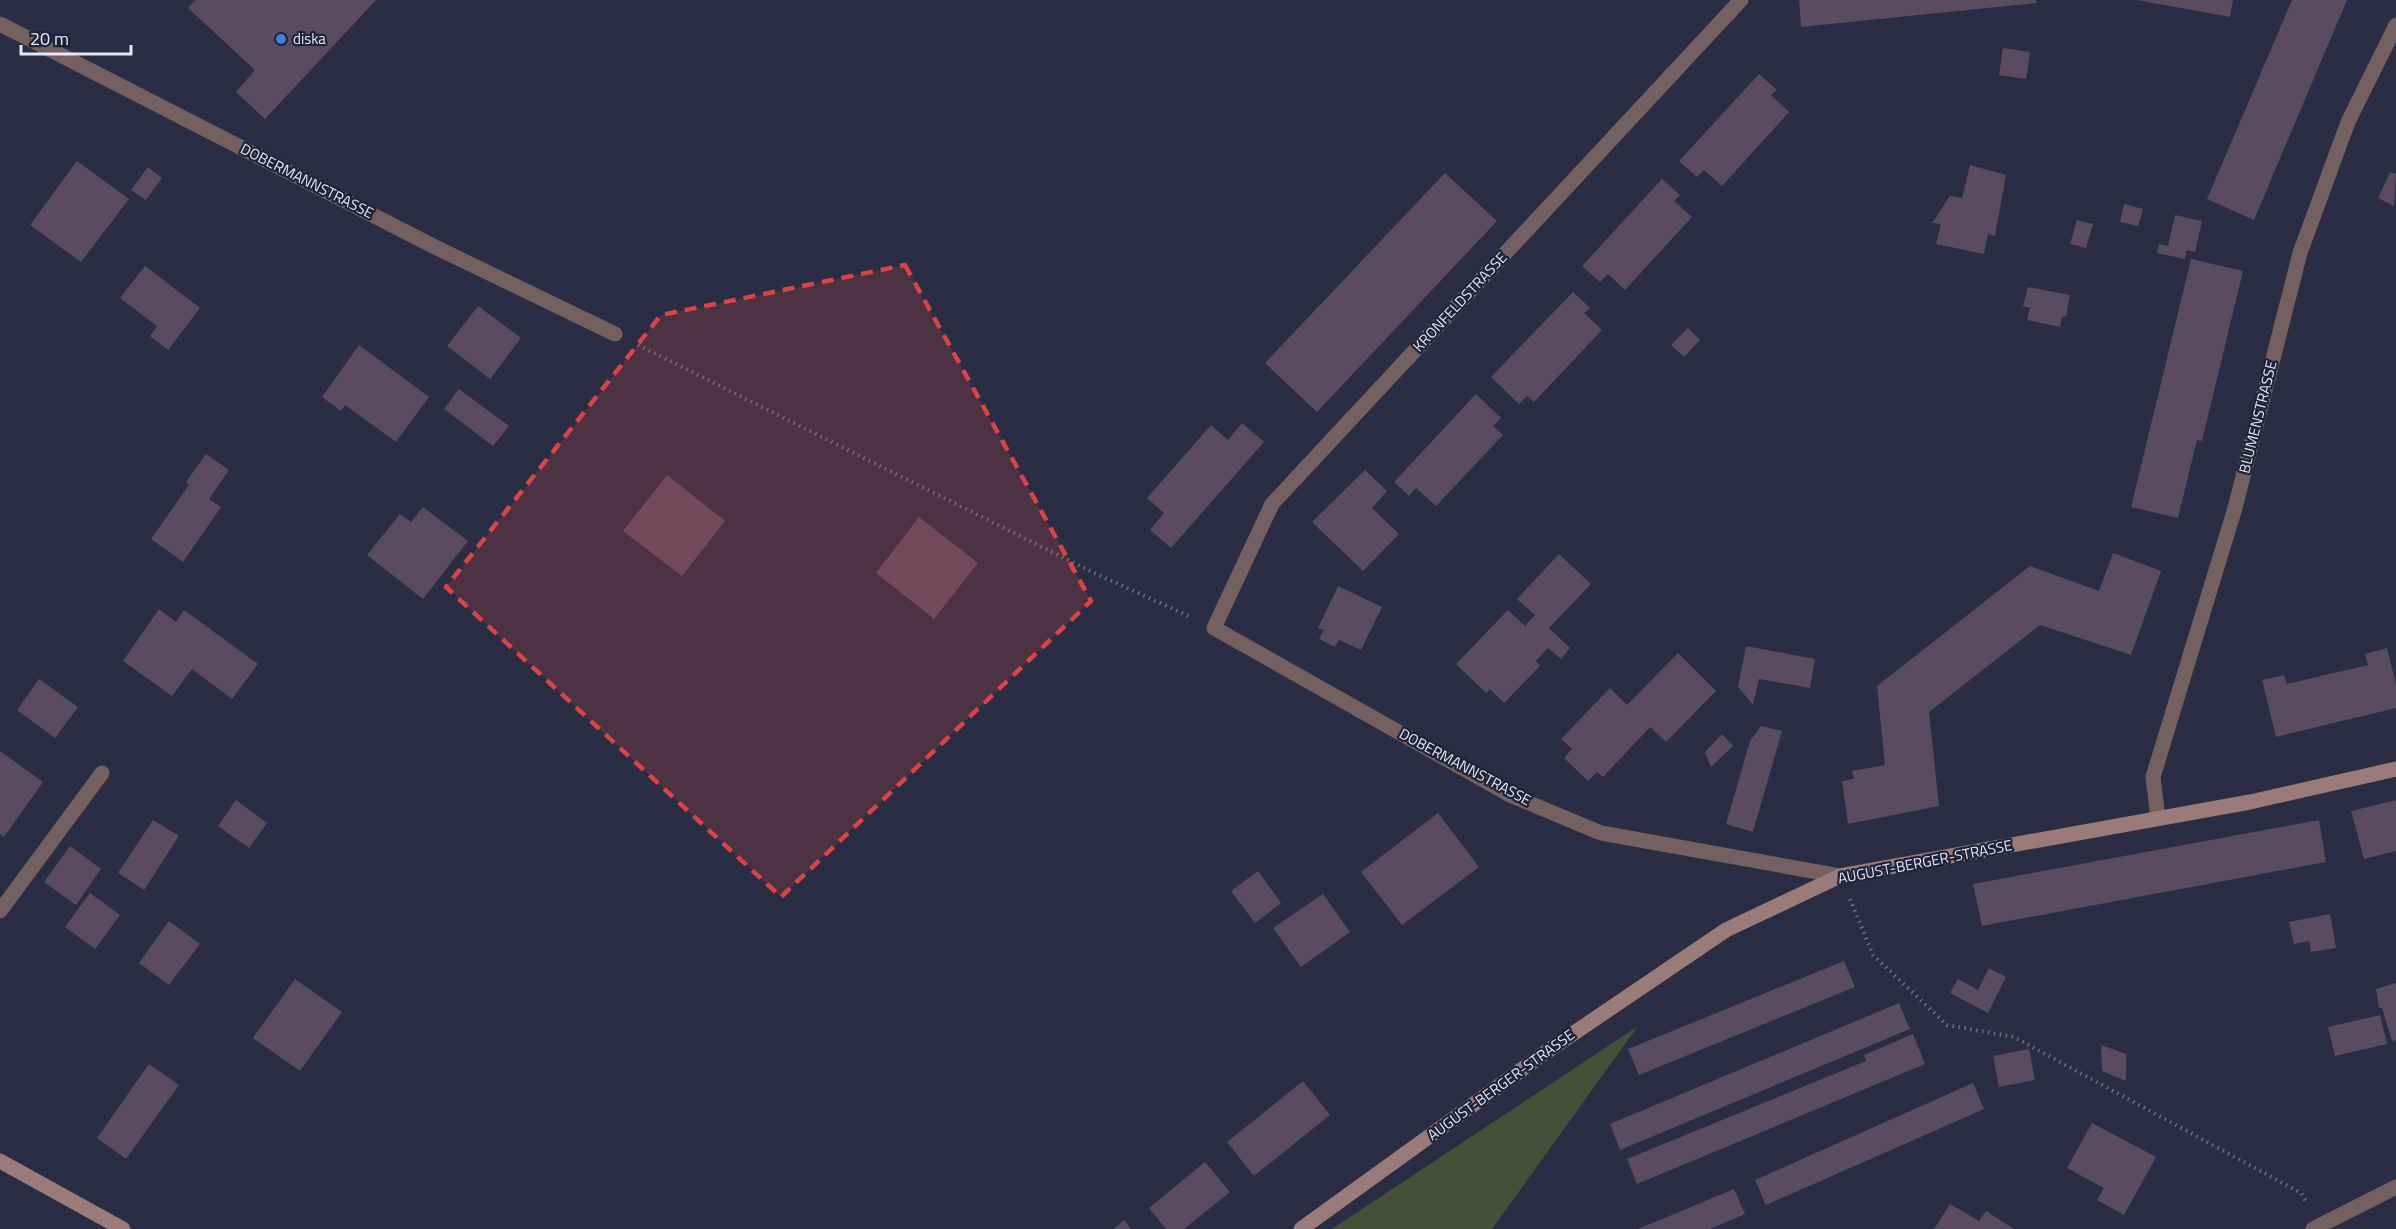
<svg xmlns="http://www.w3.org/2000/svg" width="2396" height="1229" viewBox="0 0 2396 1229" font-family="'Titillium Web',sans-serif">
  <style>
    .green { fill: #464f38 }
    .building { fill: #5a4b60 }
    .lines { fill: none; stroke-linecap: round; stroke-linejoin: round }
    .path { stroke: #6d7083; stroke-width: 4; stroke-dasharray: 1.5 4.5; stroke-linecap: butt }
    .lane { stroke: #746060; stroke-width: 15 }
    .street { stroke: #746060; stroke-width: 15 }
    .secondary { stroke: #9a7b7a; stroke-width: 15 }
    .marked { fill: #d84547; fill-opacity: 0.2; stroke: #d84547; stroke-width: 4.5; stroke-dasharray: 12 8; stroke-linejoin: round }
    .shop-dot { fill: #3f7fe0; stroke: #202338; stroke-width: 2 }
    .labels { text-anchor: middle; stroke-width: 4.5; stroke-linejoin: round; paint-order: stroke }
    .poi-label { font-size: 15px; fill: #e4e7f5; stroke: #202338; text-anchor: start }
    .street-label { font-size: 15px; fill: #e4e7f5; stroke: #202338 }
  </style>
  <rect width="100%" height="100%" fill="#2a2d43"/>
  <path class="green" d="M1638 1026 1492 1229H1332Z"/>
  <path class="building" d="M195 0H376L265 119 236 92 255 70 188 8Z
    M1799 0H2036L2037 3 1801 27Z
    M2137 0H2233L2230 17Z
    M2292 0H2347L2254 220 2207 199Z
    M2003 48 2030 52 2026 79 1999 75Z
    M1759 74 1777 90 1771 95 1789 112 1722 186 1704 170 1697 177 1679 161Z
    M77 161 129 199 81 262 30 225Z
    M1970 165 2006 175 1995 236 1988 234 1984 254 1936 244 1941 224 1932 223 1950 196 1962 198Z
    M148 167 162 178 146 200 131 190Z
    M2390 172 2396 174 2394 206 2378 198Z
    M1445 173 1497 221 1317 412 1265 363Z
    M1662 179 1680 195 1674 201 1692 217 1625 290 1608 274 1600 282 1582 266Z
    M2124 204 2143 209 2138 226 2120 222Z
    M2175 215 2202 221 2195 252 2187 250 2185 259 2157 253 2159 244 2168 246Z
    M2077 220 2093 224 2086 248 2070 244Z
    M2191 259 2243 271 2202 441 2197 440 2178 518 2131 507Z
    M145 266 200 308 168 350 150 336 157 326 120 298Z
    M2028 287 2070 295 2066 316 2062 317 2060 327 2027 320 2030 308 2023 306Z
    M1573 292 1590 308 1584 313 1602 330 1534 402 1527 396 1519 404 1491 377Z
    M478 306 521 338 490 379 447 346Z
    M1688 328 1700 340 1684 357 1671 345Z
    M359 345 429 397 396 442 345 405 341 411 322 397Z
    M459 389 509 426 493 446 444 409Z
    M1476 394 1501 418 1493 426 1503 435 1436 506 1416 488 1409 496 1394 482Z
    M1242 423 1264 442 1171 548 1150 530 1164 513 1147 498 1211 425 1228 440Z
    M206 454 229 470 209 499 221 507 183 562 151 539 189 485 186 482Z
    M1365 470 1387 491 1372 508 1399 534 1363 571 1312 522Z
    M667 475 725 521 682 576 623 531Z
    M423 507 468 541 423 599 367 555 400 514 411 522Z
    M919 517 978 563 934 619 876 573Z
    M2113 553 2161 571 2131 655 2040 625 1929 712 1939 806 1848 824 1842 781 1854 779 1852 771 1885 765 1877 686 2030 566 2099 591Z
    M1559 554 1591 584 1549 628 1570 648 1561 659 1548 648 1536 661 1540 666 1504 703 1490 689 1486 693 1456 664 1508 610 1525 626 1535 615 1517 599Z
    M1338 586 1382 607 1361 650 1339 640 1335 647 1319 639 1324 630 1318 628Z
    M159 609 176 622 184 610 258 664 232 699 192 669 172 696 123 661Z
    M1746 646 1815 659 1810 688 1759 679 1753 705 1738 687Z
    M2387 648 2396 684V708L2276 737 2262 680 2284 675 2287 684 2368 665 2365 654Z
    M1678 653 1716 691 1666 742 1650 727 1603 777 1597 772 1588 781 1564 758 1572 749 1561 739 1610 688 1627 705Z
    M39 679 78 707 55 738 17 710Z
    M1761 726 1782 731 1753 832 1726 824 1750 741Z
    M1722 734 1733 746 1711 767 1705 752Z
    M0 751 43 782 4 837 0 834Z
    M236 800 267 823 249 848 218 826Z
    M2396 800V851L2364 859 2351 811Z
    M1438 813 1479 867 1402 925 1361 872Z
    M153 820 179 836 144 890 118 873Z
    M2319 820 2326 862 1982 926 1973 884Z
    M70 846 101 869 76 905 44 882Z
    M1258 871 1281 903 1255 923 1231 891Z
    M90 893 120 915 95 949 65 927Z
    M1323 894 1350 932 1301 967 1273 928Z
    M2330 914 2336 948 2311 952 2309 941 2294 944 2289 922Z
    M169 921 200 944 169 985 139 963Z
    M1844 961 1855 987 1639 1075 1628 1049Z
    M1989 968 2006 977 1988 1013 1950 993 1958 979 1978 990Z
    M295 979 342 1012 300 1071 253 1038Z
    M2396 983V1040L2392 1041 2382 1008H2379L2376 989Z
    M1899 1003 1910 1029 1620 1150 1610 1124Z
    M2380 1015 2387 1044 2335 1056 2328 1027Z
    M1913 1034 1925 1064 1637 1184 1627 1159 1866 1061 1864 1055Z
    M2101 1045 2126 1054V1081L2102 1071Z
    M2029 1049 2035 1080 1999 1087 1993 1056Z
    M149 1064 179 1085 126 1159 97 1138Z
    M1303 1081 1330 1115 1254 1176 1227 1142Z
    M1973 1083 1984 1109 1766 1205 1755 1180Z
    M2092 1123 2156 1157 2124 1215 2097 1200 2104 1188 2067 1168Z
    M1205 1162 1230 1192 1184 1229H1166L1149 1208Z
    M1734 1189 1745 1214 1710 1229H1638Z
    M1950 1204 1979 1221 1986 1211 2014 1229H1934Z
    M1124 1220 1131 1229H1114Z"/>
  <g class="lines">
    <path class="path" d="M638 345 1092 572 1191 617
      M1850 899 1873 955 1947 1025 2014 1037 2301 1193 2307 1203"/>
    <path class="lane" d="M0 24 435 247 615 334"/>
    <path class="street" d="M1741 0 1272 504 1214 628 1510 795 1601 833 1840 876
      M2158 818 2153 777 2235 508 2300 253 2348 122 2396 25
      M0 911 102 773
      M2313 1229 2396 1187"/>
    <path class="secondary" d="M0 1161 123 1229
      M1301 1229 1546 1052 1726 930 1840 876 2250 802 2396 769"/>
  </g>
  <path class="marked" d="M905 265 1091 601 781 897 446 587 661 315Z"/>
  <circle class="shop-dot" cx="281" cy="39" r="6"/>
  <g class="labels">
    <g class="poi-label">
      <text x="293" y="44">diska</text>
    </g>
    <g class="street-label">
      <text transform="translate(307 181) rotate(27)" y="5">DOBERMANNSTRASSE</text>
      <text transform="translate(1460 302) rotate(-47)" y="5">KRONFELDSTRASSE</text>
      <text transform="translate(2258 417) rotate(-76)" y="5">BLUMENSTRASSE</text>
      <text transform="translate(1465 767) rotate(28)" y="5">DOBERMANNSTRASSE</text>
      <text transform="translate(1925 862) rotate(-11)" y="5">AUGUST-BERGER-STRASSE</text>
      <text transform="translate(1501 1085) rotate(-36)" y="5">AUGUST-BERGER-STRASSE</text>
    </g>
  </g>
  <path d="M21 45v9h110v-9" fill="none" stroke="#e4e7f5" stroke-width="3"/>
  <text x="30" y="45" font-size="18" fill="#e4e7f5" stroke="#202338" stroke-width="4.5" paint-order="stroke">20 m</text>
</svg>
